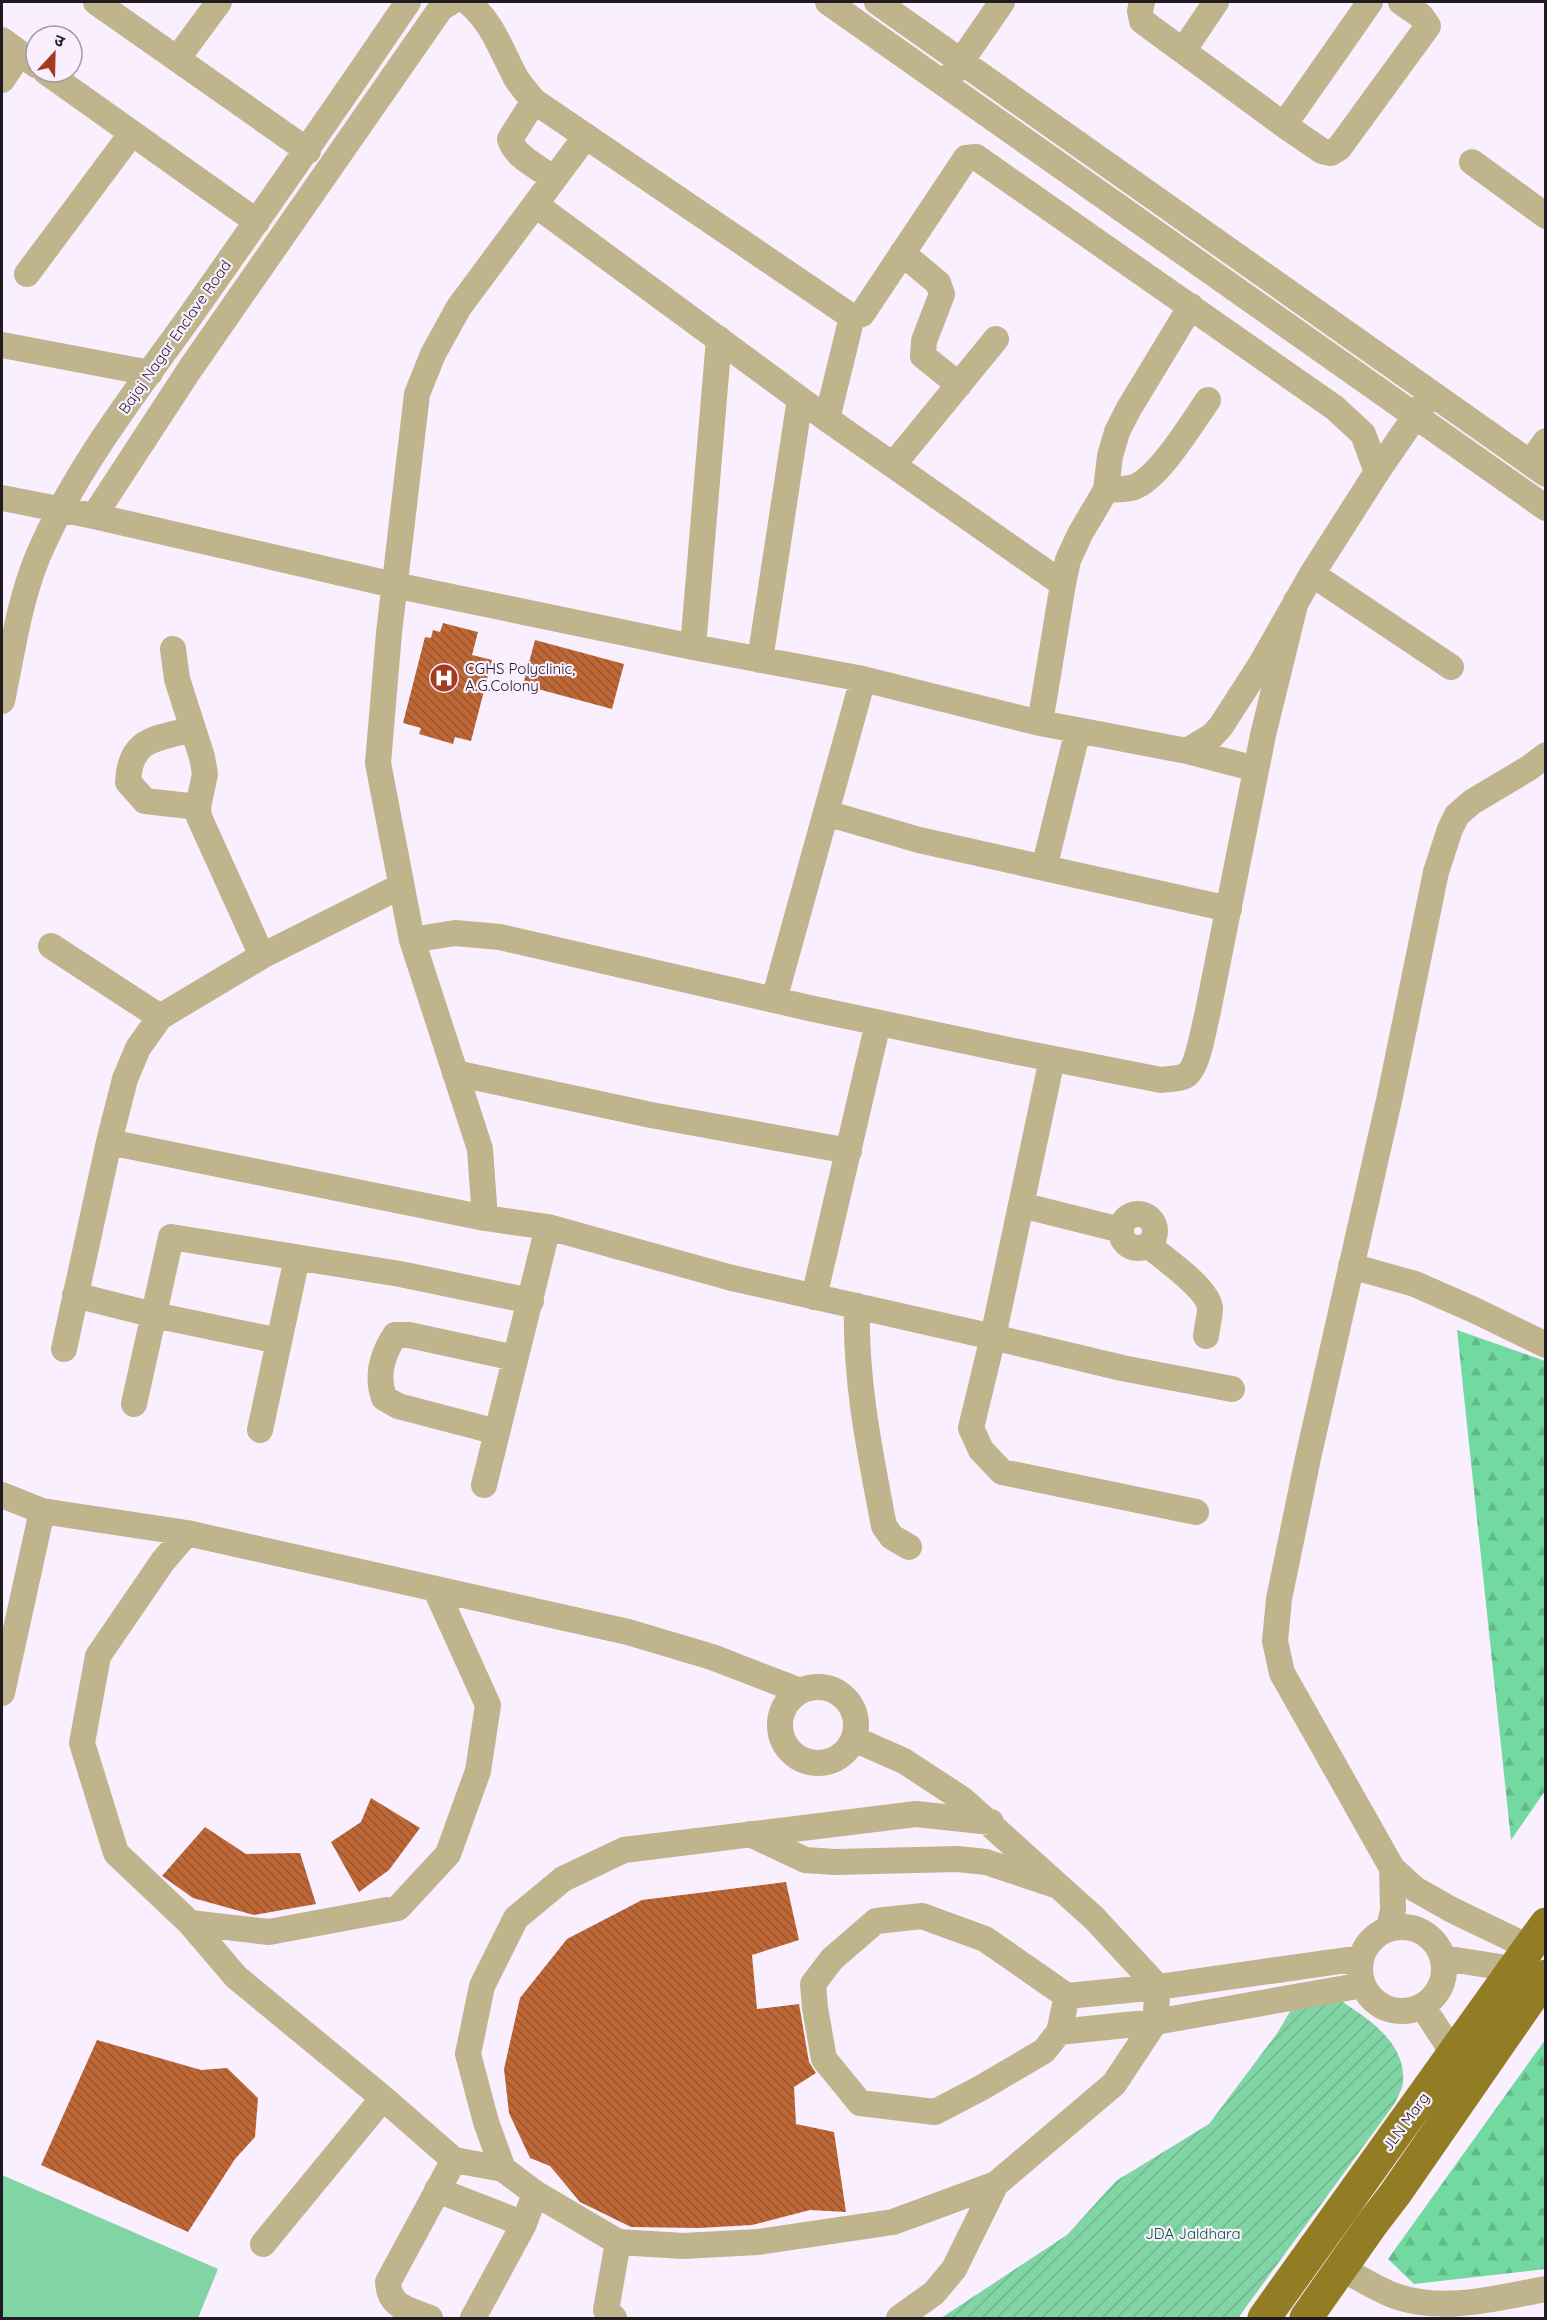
<svg xmlns="http://www.w3.org/2000/svg" width="1547" height="2320" viewBox="0 0 1547 2320" font-family="Quicksand,'Noto Sans Devanagari',sans-serif">
  <style>
    .forest { fill: url(#forest-firs) }
    .garden { fill: url(#garden-furrows) }
    .pitch { fill: #81d5a5 }
    .building { fill: url(#building-back-hatch) }
    .lines { fill: none; stroke-linecap: round; stroke-linejoin: round }
    .minor { stroke: #bfb48b; stroke-width: 26 }
    .major { stroke: #937d24; stroke-width: 33 }
    .labels { text-anchor: middle; stroke-width: 4.5; stroke-linejoin: round; paint-order: stroke }
    .street-label { font-size: 15px; fill: #201a23; stroke: #faeffe }
    .poi-label { font-size: 15px; fill: #201a23; stroke: #faeffe; text-anchor: start }
    .park-label { font-size: 15px; fill: #035835; stroke: #faeffe }
  </style>
  <defs>
    <pattern id="forest-firs" width="22" height="20" patternUnits="userSpaceOnUse" patternTransform="scale(1.5)"><rect width="22" height="20" fill="#72d9a0"/><path d="M5 1l3.5 6h-7zM16 11l3.5 6h-7z" fill="#62ba8a"/></pattern>
    <pattern id="garden-furrows" width="10" height="10" patternUnits="userSpaceOnUse" patternTransform="scale(1.5)"><rect width="10" height="10" fill="#81d5a5"/><path d="M-1 1l2-2M0 10L10 0M9 11l2-2" fill="none" stroke="#6fb68e"/></pattern>
    <pattern id="building-back-hatch" width="6" height="6" patternUnits="userSpaceOnUse" patternTransform="scale(1.5)"><rect width="6" height="6" fill="#be6837"/><path d="M-1 5l2 2M0 0l6 6M5-1l2 2" fill="none" stroke="#9a552e"/></pattern>
  </defs>
  <rect width="100%" height="100%" fill="#faeffe"/>
  <path class="forest" d="M1457 1330 1545 1361V1791L1511 1840Z
    M1545 2040V2269L1414 2284 1388 2259Z"/>
  <path class="garden" d="M1338 1999C1366 2017 1406 2042 1403 2081 1403 2088 1398 2096 1395 2103L1238 2318H941L1067 2235 1116 2181 1209 2124 1278 2032 1292 2008Z"/>
  <path class="pitch" d="M2 2175 218 2269 198 2318H2Z"/>
  <path class="building" d="M443 623 478 632 472 655 492 660 471 741 455 737 453 744 419 734 421 728 403 723 425 637 431 638 433 630 440 632Z
    M535 640 624 664 612 709 523 685Z
    M371 1798 420 1828 389 1870 359 1892 331 1842 361 1822Z
    M205 1827 246 1854 300 1853 316 1904 254 1915 193 1898 165 1878 162 1876Z
    M786 1882 799 1940 752 1955 757 2009 799 2004 809 2062 816 2073 794 2087 796 2124 834 2132 846 2212 810 2210 752 2225 699 2228 631 2227 580 2202 550 2166 530 2158 509 2113 504 2069 520 1998 567 1939 642 1900Z
    M97 2040 201 2070 227 2068 258 2098 255 2137 235 2159 188 2232 41 2165Z"/>
  <g class="lines">
    <path class="minor" d="M96 2 308 151
      M468 2C493 23 501 50 516 78 521 86 528 94 534 101L852 317 862 314 966 158 976 157 1335 408 1363 434 1377 472
      M828 2 1546 508
      M877 2 1546 474
      M1142 2 1140 11 1142 21 1284 125 1322 151 1331 153 1339 148 1428 26 1421 16 1401 2
      M2 40 36 65
      M1183 51 1216 2
      M177 59 219 2
      M46 72 257 222
      M953 73 1002 2
      M2 80 20 53
      M534 101 510 139C515 157 538 167 553 178
      M1284 125 1370 2
      M1472 162 1546 216
      M536 205 827 419 1063 584 1040 723
      M902 253 938 283 942 294 924 341 923 356 959 385
      M27 274 132 133
      M2 345 150 373
      M827 419 852 317
      M1530 463 1546 441
      M893 465 996 339
      M1106 490C1115 489 1126 490 1134 487 1159 478 1192 423 1208 400
      M2 498 94 516 394 585 693 647 863 679 1040 723 1187 751 1256 769
      M94 516 190 369 441 8 451 2
      M1312 574 1451 667
      M1063 584 1068 560 1080 534 1106 490 1110 456 1117 432 1128 410 1191 306
      M693 647 719 339
      M173 649 177 679 202 757 205 774 198 807 199 817 262 956
      M760 660 800 399
      M2 701C12 654 19 601 38 556 75 469 136 392 191 315 264 211 337 107 408 2
      M193 729C157 739 130 737 128 782L145 801 198 807
      M1187 751 1212 736 1221 726 1261 664 1312 574 1377 472 1425 402
      M826 813 919 840 1229 909
      M1044 868 1078 730
      M412 940 455 933 500 937 809 1008 1013 1051 1161 1080C1168 1079 1179 1079 1185 1076 1198 1069 1203 1030 1207 1016L1263 735 1296 601
      M51 946 160 1017 262 956 401 886
      M774 1000 863 679
      M455 1073 651 1115 849 1151
      M109 1142 485 1218 548 1227 732 1278 993 1337 1052 1059
      M1021 1205 1121 1230
      M1121 1231a17 17 0 1 1 34 0a17 17 0 1 1-34 0Z
      M485 1218 480 1149 412 940 378 763 389 633 417 394 433 354 459 307 586 136
      M1148 1245C1163 1258 1208 1288 1210 1308 1210 1316 1207 1327 1206 1336
      M1351 1266 1415 1284 1474 1310 1546 1345
      M75 1295 154 1315 279 1341
      M814 1297 878 1023
      M857 1306C855 1381 870 1453 884 1526L892 1537 909 1547
      M64 1349 109 1142 125 1079 138 1048 160 1017
      M134 1404 171 1237 400 1274 531 1301
      M260 1430 297 1258
      M497 1432 398 1406 384 1398C376 1375 382 1355 395 1335H409L515 1358
      M484 1485 548 1227
      M2 1495 42 1511 187 1533 628 1632 712 1657 800 1691
      M1196 1512 1002 1472 981 1450 971 1428 993 1337 1122 1368 1232 1389
      M187 1533 163 1561 98 1656 82 1743 116 1853 190 1923 269 1932 398 1908 448 1854 478 1771 488 1705 436 1590
      M780 1725a38 38 0 1 1 76 0a38 38 0 1 1-76 0Z
      M2 1693 42 1511
      M854 1739 904 1761 962 1799 1094 1918 1158 1987 1155 2022 1114 2084 996 2184 893 2222 758 2242 683 2246 618 2242 535 2193 503 2169 486 2122 468 2054 482 1986 516 1918 563 1879 624 1850 916 1814 991 1822
      M750 1834 805 1860 835 1862 957 1859 986 1862 1055 1885
      M190 1923 236 1977 383 2098 454 2160 503 2169
      M1360 1969a42 42 0 1 1 84 0a42 42 0 1 1-84 0Z
      M1389 1929 1393 1910 1392 1868
      M1529 1947 1452 1910 1415 1889 1392 1868 1282 1673 1275 1641 1279 1599 1308 1458 1390 1096 1436 872 1450 829 1457 815 1472 802 1529 768 1546 755
      M1443 1958 1513 1969
      M1067 1996 1059 2032 1044 2051 981 2088 935 2112 860 2103 824 2059 815 2008 813 1984 832 1959 876 1921 922 1916 985 1939 1067 1996 1158 1987 1361 1958
      M1423 2007 1453 2053
      M1059 2032 1155 2022 1363 1985
      M437 2190 524 2224
      M263 2244 383 2098
      M1341 2268C1358 2277 1376 2289 1395 2296 1444 2313 1497 2298 1546 2289
      M430 2318C409 2309 389 2308 388 2282L454 2160
      M473 2318 524 2224 535 2193
      M614 2318 606 2310 618 2242
      M899 2318 934 2293 954 2269 996 2184"/>
    <path class="major" d="M1264 2318 1546 1924
      M1306 2318 1372 2224 1395 2194 1546 1976"/>
  </g>
  <defs>
    <g id="hospital-disc" transform="scale(1.5)"><circle r="9.5" fill="#a43b1f" stroke="#faeffe"/><path d="M-5-5h3v3.5h4V-5h3V5h-3V1.5h-4V5h-3Z" fill="#fff"/></g>
  </defs>
  <g fill-rule="evenodd">
    <use href="#hospital-disc" x="444" y="678"/>
  </g>
  <g class="labels">
    <g class="street-label">
      <text transform="translate(175 337) rotate(-55)" y="5">Bajaj Nagar Enclave Road</text>
      <text transform="translate(1406 2122) rotate(-54)" y="5">JLN Marg</text>
    </g>
    <g class="poi-label">
      <text x="465" y="674">CGHS Polyclinic,<tspan x="465" dy="17">A.G.Colony</tspan></text>
    </g>
    <g class="park-label">
      <text x="1193" y="2239">JDA Jaldhara</text>
    </g>
  </g>
  <rect width="1547" height="2320" fill="none" stroke="#201a23" stroke-width="6"/>
  <g transform="translate(54 54) rotate(22)"><circle r="28" fill="#faeffe" stroke="#a39aa6" stroke-width="1.5"/>
  <path d="M0-4.5L10 22L0 15L-10 22Z" fill="#a43b1f"/>
  <text y="-9" font-size="16" font-weight="bold" text-anchor="middle" fill="#201a23">उ</text>
  </g>
</svg>
